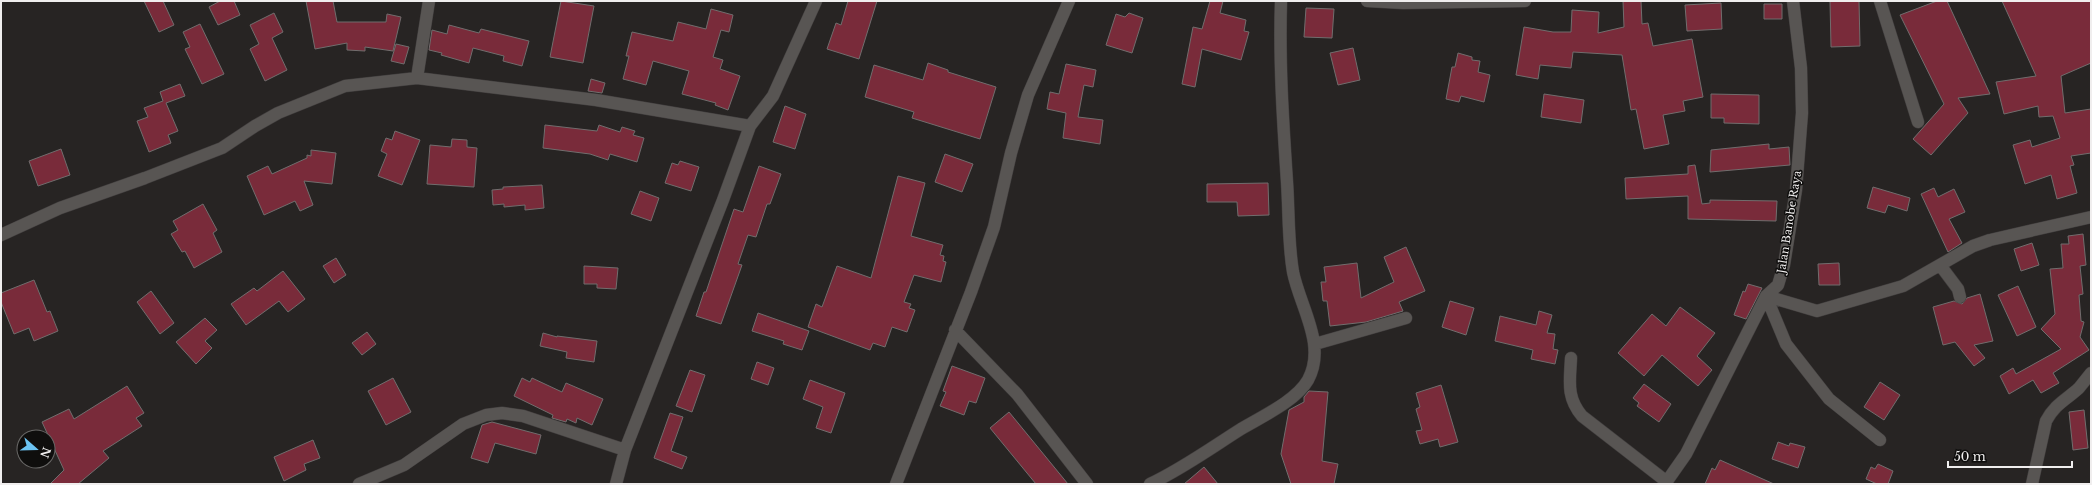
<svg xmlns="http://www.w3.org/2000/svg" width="2092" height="485" viewBox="0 0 2092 485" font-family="'Libre Baskerville',serif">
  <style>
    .building { fill: #792b3a; stroke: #716d6d }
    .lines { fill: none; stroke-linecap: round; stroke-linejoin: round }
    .minor-casing { stroke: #413e3e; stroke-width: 13 }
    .minor { stroke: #585553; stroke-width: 12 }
    .labels { text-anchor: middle; stroke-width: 3; stroke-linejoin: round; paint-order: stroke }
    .street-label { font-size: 11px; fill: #f0eeee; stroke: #0f0e0d }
  </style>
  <rect width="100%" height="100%" fill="#272423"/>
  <path class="building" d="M144 1H163L174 25 159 32Z
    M220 1H234L240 15 218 25 209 7Z
    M306 1H333L337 22H386L387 14 401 17 393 51 365 47V51L347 50V43L315 49Z
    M561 1 594 6 583 63 550 57Z
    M848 1H877L859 59 827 49 836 23 841 25Z
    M1210 1H1223L1220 13 1246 20 1244 31 1249 32 1241 60 1202 49 1195 87 1182 84 1193 27 1202 29Z
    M1623 1H1641L1642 24 1648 23 1653 46 1692 39 1703 97 1683 101 1685 111 1663 115 1669 144 1644 149 1636 109 1631 110 1622 55 1573 52 1571 68 1540 65 1538 79 1516 75 1524 27 1553 32H1571L1572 10 1599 12 1598 33 1624 27Z
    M1830 1H1859L1860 46 1831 47Z
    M1937 1H1947L1990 94 1958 98 1968 113 1931 155 1913 139 1944 104 1900 15Z
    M2002 1H2091V63L2061 76 2065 113 2091 109V153L2071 156 2074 165 2070 166 2077 193 2057 199 2051 175 2025 184 2013 145 2030 140 2032 147 2060 138 2053 116 2039 117 2038 106 2004 114 1996 82 2036 76Z
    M1721 3 1722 29 1687 31 1685 5Z
    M1764 4H1782V19H1764Z
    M1306 8 1334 9 1332 38 1304 37Z
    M711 9 733 15 729 32 721 30 713 57 723 60 720 69 740 76 728 110 715 105 716 103 682 94 689 71 653 61 646 85 623 79 629 56H626L632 32 673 41 678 22 706 29Z
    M274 13 283 32 272 38 287 70 265 81 250 49 259 44 250 25Z
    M1129 13 1143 18 1132 53 1106 45 1116 14 1125 17Z
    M200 24 224 74 202 84 185 49 190 47 183 32Z
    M449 25 479 33 481 29 529 41 522 66 503 61 504 56 473 48 469 63 441 55 442 53 429 50 432 30 447 34Z
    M396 44 409 47 404 64 391 61Z
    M1353 48 1360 80 1338 85 1330 53Z
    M1458 53 1472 57V60L1480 61 1478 72 1490 75 1484 102 1461 96 1459 102 1446 99 1452 67H1455Z
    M928 63 948 70V72L996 87 980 139 912 118 914 112 865 97 874 65 923 80Z
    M1066 64 1096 70 1093 87 1084 85 1078 117 1103 120 1100 144 1063 138 1066 113 1047 109 1050 92 1059 94Z
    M591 79 605 83 602 93 588 91Z
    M180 84 185 96 166 103 178 131 168 135 171 143 149 152 137 121 148 117 144 108 163 101 160 92Z
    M1544 94 1584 100 1581 123 1541 117Z
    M1711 94 1759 95V124L1724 123V118H1711Z
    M785 106 806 114 795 149 773 142Z
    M545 125 597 131 599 125 620 132 622 127 635 131 633 135 644 138 637 162 610 154 608 160 590 154 543 148Z
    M395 131 420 140 402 185 378 176 387 154 381 151 386 138 392 140Z
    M452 139 467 140V147L477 148 474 187 427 184 430 145 451 147Z
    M1769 144V149L1789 147 1790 165 1710 172 1711 150Z
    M61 149 70 175 38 186 29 161Z
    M311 150 336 153 332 184 304 181 313 205 300 211 295 201 264 215 247 176 268 166 272 174 307 158V155L311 156Z
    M945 154 973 164 962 192 935 182Z
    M680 161 699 167 691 191 665 183 672 163 678 165Z
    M1695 165 1702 204 1710 203V200L1777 201 1776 221 1688 219V196L1626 199 1625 178 1688 174V166Z
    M759 166 781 174 770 204H767L756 237 748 235 738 264 742 265 721 324 696 316 704 292H706L734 209 743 212Z
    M898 176 925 183 911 236 943 245 940 255 944 256 943 261 946 262 941 282 914 275 904 302 911 304 909 308 915 310 907 332 892 327 885 347 873 343 870 350 808 327 816 304 822 307 837 266 871 278Z
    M1268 183 1269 215 1238 216 1237 202H1207V184Z
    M542 185 544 208 525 210V205L504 207V204L493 205 492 190 503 189V187Z
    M1873 187 1910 198 1907 211 1888 205 1885 213 1867 208Z
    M1934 188 1938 197 1954 189 1965 212 1949 219 1962 243 1948 252 1921 194Z
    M640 191 659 198 651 221 631 214Z
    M203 204 217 230 213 233 222 252 194 268 185 251 182 252 171 234 178 230 173 221Z
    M2083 234 2086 265 2080 266 2083 294 2079 295 2081 321 2084 322 2080 337 2089 350 2053 373 2059 383 2041 393 2033 380 2009 394 2000 376 2013 368 2016 374 2061 349 2041 329 2055 314 2050 269 2063 268 2061 244H2069L2068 236Z
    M2032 243 2039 265 2021 271 2014 249Z
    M1406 247 1425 291 1399 302 1403 311 1366 322 1330 326 1327 301H1323L1321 282H1326L1324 267 1357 263 1361 298 1394 282 1384 257Z
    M336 258 346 275 334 283 323 266Z
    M1839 263 1840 285H1819L1818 264Z
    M584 266 618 268 616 289 597 288V284H584Z
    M283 271 305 299 288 312 279 301 246 325 231 304 254 288 257 291Z
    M34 280 47 312 50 311 58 331 34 341 29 328 14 334 1 302V293Z
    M1748 284 1762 288 1746 319 1734 315 1743 291 1745 292Z
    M2018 286 2036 327 2017 336 1998 295Z
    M151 291 174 323 160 334 137 302Z
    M1980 294 1993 341 1974 345 1985 358 1974 366 1955 342 1943 345 1933 307 1954 301 1962 304 1967 298Z
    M1450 301 1474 308 1466 335 1442 327Z
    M1680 307 1715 333 1697 356 1712 370 1698 386 1662 355 1644 376 1618 353 1652 314 1666 326Z
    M1539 311 1552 315 1547 333 1555 334 1553 349 1558 350 1555 364 1531 359 1533 350 1495 341 1500 316 1536 325Z
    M758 313 809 331 802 350 783 344 784 341 752 331Z
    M205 318 217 330 205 341 212 348 196 364 176 342Z
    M367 332 376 344 362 355 352 343Z
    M543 333 557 337V336L597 341 594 362 566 358 567 352 540 346Z
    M757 362 774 368 768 385 751 379Z
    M952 366 985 378 976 403 969 401 964 415 940 406 946 392 943 391Z
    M690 370 705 375 692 412 676 406Z
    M393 378 411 412 386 425 368 391Z
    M522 378 530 382 532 378 562 392 566 383 603 399 592 425 577 418 576 423 567 419 566 422 552 418 553 415 514 396Z
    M810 380 845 393 831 433 816 428 823 407 803 399Z
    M1880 382 1900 395 1884 420 1864 407Z
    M1644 384 1671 404 1659 422 1637 406 1639 403 1633 398Z
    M1441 385 1458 442 1440 447 1438 439 1420 444 1416 431 1422 430 1416 409 1420 407 1416 393Z
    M127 386 144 413 136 418 142 426 103 451 109 458 78 484H50L64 470 42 422 69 409 74 419Z
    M1309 391 1328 392 1322 461 1338 464 1334 484H1291L1281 454 1289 410 1304 402V397Z
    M2084 410 2088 448 2073 450 2069 412Z
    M1009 412 1068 484H1036L990 428Z
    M670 413 683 417 671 451 687 457 682 469 654 458Z
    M492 422 541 435 536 454 495 443 488 463 471 458 482 425Z
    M313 440 320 458 304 464 306 470 284 481 274 457Z
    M1778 442 1789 446 1790 443 1805 447 1798 468 1772 459Z
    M1720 460 1774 484H1705L1712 468 1715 470Z
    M1878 464 1893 471 1888 484H1877L1866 479 1871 467 1875 469Z
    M1204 467 1218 484H1184Z"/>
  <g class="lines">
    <g class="minor-casing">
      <path id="minor" d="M1367 1 1403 3 1525 1
        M1880 1 1918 122
        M417 78 429 1
        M1 235 60 208 145 178 222 148 255 126 278 113 345 86 417 78 596 100 750 126
        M1940 265 1958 289 1960 297
        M1766 296 1817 311 1903 286 1973 246 1990 240 2091 217
        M1766 296 1786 344 1829 399 1880 440
        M955 330 1017 394 1087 484
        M1315 344 1406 318
        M1571 358C1570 381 1566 397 1582 416L1667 482
        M359 484 404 465 463 424 486 415 502 413 523 416 625 450
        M616 484 625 450 723 200 750 126 773 96 816 1
        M896 484 971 292 994 227 1011 153 1028 95 1069 1
        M1150 484C1182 469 1211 448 1241 429 1261 417 1296 401 1308 380 1327 345 1300 307 1293 272 1288 243 1289 212 1287 182 1283 122 1279 62 1281 1
        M1665 484 1686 454 1766 296 1778 285 1784 265 1796 190 1802 113 1801 68 1793 1
        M2032 484 2046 421C2055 404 2066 400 2079 388 2083 383 2087 378 2091 373"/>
    </g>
    <use href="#minor" class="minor"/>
  </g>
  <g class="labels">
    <g class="street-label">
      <text transform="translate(1789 222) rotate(-81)" y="4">Jalan Banobe Raya</text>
    </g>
  </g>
  <rect width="2092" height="485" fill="none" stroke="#f0eeee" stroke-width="4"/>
  <g transform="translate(36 449) rotate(110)"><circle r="19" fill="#0f0e0d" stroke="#696867"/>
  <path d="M0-3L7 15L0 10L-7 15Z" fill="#6cc3f2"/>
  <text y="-6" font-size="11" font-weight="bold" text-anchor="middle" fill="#f0eeee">N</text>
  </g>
  <path d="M1948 461v6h124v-6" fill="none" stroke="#f0eeee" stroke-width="2"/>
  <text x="1954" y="461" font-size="12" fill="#f0eeee" stroke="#0f0e0d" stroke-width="3" paint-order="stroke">50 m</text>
</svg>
